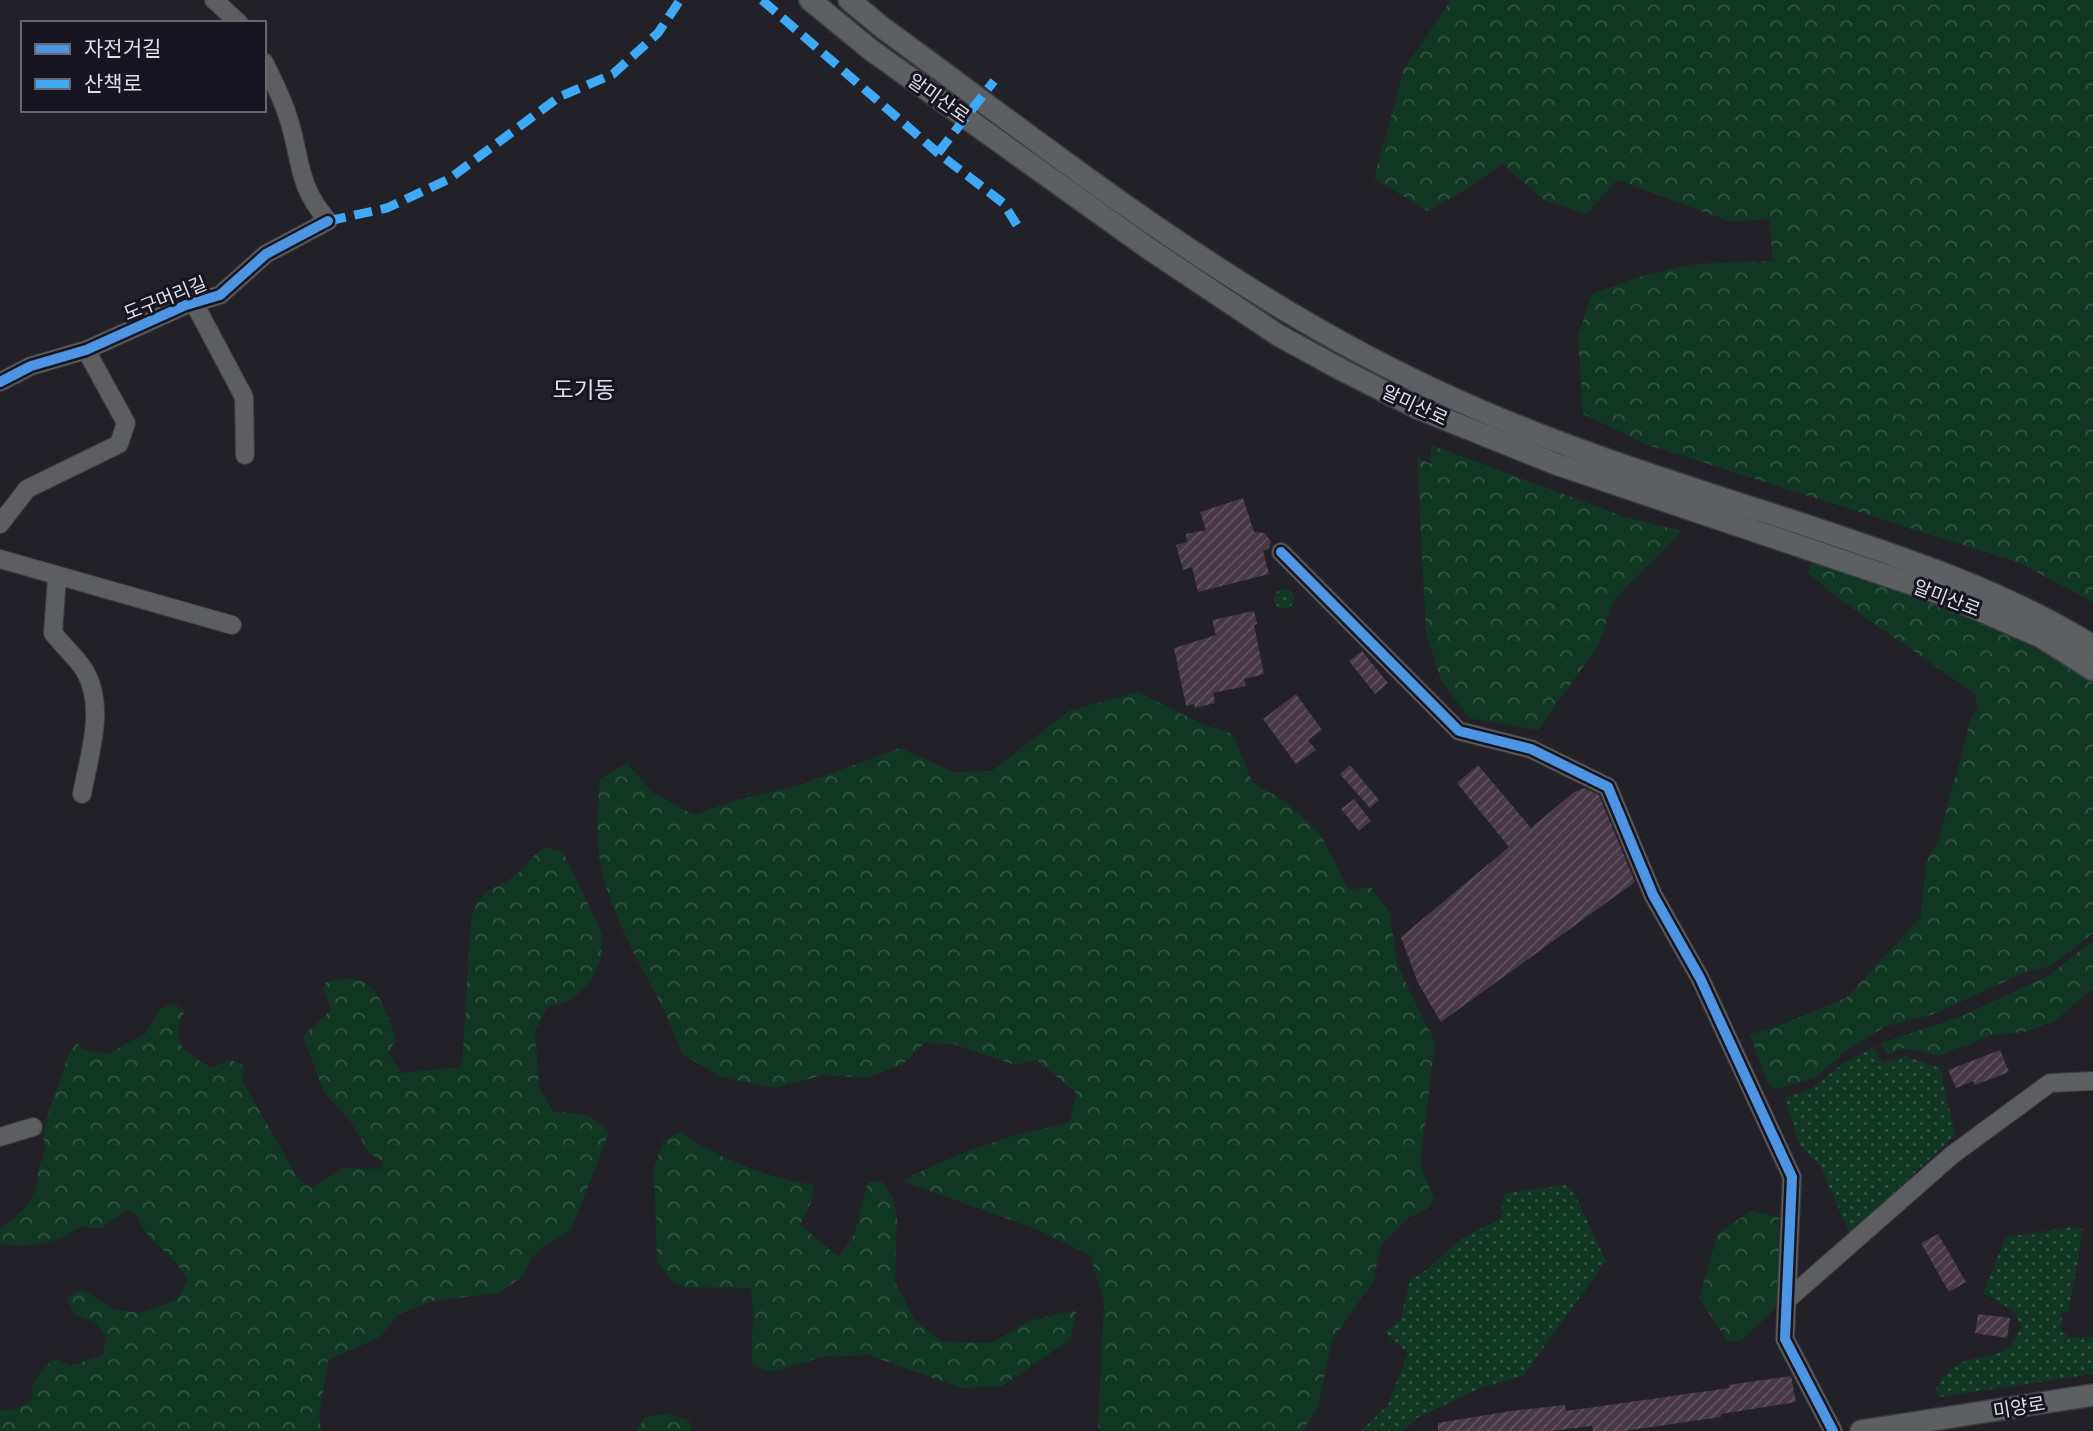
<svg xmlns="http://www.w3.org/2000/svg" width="2093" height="1431" viewBox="0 0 2093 1431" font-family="'Fira Sans','Noto Sans KR',sans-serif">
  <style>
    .grass { fill: url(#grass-dots) }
    .forest { fill: url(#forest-crowns) }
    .building { fill: url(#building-hatch) }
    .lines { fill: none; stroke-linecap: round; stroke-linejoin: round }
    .minor-casing { stroke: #3c3c41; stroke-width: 20 }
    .major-casing { stroke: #3c3c41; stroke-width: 24 }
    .minor { stroke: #5c5e60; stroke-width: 18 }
    .major { stroke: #5d6062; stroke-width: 21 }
    .quiet { stroke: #3fa9f5; stroke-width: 9; stroke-dasharray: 18 9; stroke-linecap: butt }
    .cycleway-casing { stroke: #161520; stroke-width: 15 }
    .cycleway { stroke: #4d94e3; stroke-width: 10 }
    .labels { text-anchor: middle; stroke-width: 6; stroke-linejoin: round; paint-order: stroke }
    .street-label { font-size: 19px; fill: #dfdfe8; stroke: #161520 }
    .quarter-label { font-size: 23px; fill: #dfdfe8; stroke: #161520 }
  </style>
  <defs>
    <pattern id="grass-dots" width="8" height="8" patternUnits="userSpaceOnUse" patternTransform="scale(1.75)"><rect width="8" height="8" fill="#113724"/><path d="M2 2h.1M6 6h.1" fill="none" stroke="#335444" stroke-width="1.8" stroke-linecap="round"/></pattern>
    <pattern id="forest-crowns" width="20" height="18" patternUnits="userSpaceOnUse" patternTransform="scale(1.75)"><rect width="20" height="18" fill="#113724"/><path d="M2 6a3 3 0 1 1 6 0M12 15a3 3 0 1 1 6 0" fill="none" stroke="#335444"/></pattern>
    <pattern id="building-hatch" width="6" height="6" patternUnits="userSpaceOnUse" patternTransform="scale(1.75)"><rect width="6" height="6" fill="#483845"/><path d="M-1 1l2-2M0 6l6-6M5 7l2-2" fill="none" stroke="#625460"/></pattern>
  </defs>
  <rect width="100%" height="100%" fill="#212127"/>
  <path class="grass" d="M1274 599a10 10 0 1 1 20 0a10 10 0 1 1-20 0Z
    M1874 1047 1883 1063 1905 1056 1940 1068 1955 1135 1850 1234 1820 1166 1799 1145 1785 1098 1811 1089 1844 1063Z
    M1565 1185 1574 1192 1606 1261 1523 1376 1483 1387 1417 1418 1402 1431H1361L1388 1405 1408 1353 1384 1332 1400 1321 1410 1279 1425 1271 1461 1239 1500 1219 1505 1193Z
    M2072 1227 2083 1229 2069 1311 2062 1313 2061 1329 2068 1337H2093V1374L1939 1397 1936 1388C1941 1381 1947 1372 1954 1367 1983 1348 2006 1367 2021 1326L2014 1311 1983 1293 2006 1237Z"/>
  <path class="forest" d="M1451 0H2093V602L2020 563 1645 444 1583 414 1578 335 1592 294 1639 277 1694 264 1773 261 1769 219 1732 222 1617 180 1586 214 1544 200 1502 164 1464 191 1427 211 1374 178 1404 69Z
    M1431 445 1625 517 1682 531 1614 600 1598 646 1538 730 1469 718 1441 680 1426 632 1417 457 1431 464Z
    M1814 560C1908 594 2010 625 2093 683V933L2051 966 2026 972 1931 1015 1886 1026 1847 1050 1815 1078 1776 1089 1767 1082 1750 1034 1771 1029 1846 998 1921 917 1926 862 1939 839 1970 721 1977 709 1975 694 1839 599 1807 572Z
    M1138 692 1202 724 1233 734 1252 782 1286 802 1319 832 1348 889 1372 888 1390 914 1397 965 1435 1043 1420 1164 1434 1199 1427 1209 1408 1218 1381 1245 1373 1282 1332 1340 1318 1406 1303 1431H1101L1098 1427 1104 1302 1090 1255 1033 1228 902 1181C953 1153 1012 1134 1069 1123L1077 1094 1037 1060 1015 1065 953 1044 924 1043 903 1064 867 1078 824 1075 774 1088 721 1077 682 1054C659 987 609 926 599 854 596 829 598 804 600 779L627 763 652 792 694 815 733 801 799 785 900 748 954 772 992 771 1069 711Z
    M545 847 563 852 602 933 601 958 592 979 571 1000 548 1007 535 1030 539 1088 554 1112C577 1113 595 1113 609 1133L571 1230 544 1246 531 1259 523 1276 499 1293 432 1301 398 1315 380 1337 328 1360 319 1416 321 1431H0V1411L19 1408 32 1399C30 1381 42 1368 56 1358L69 1366 103 1355 106 1336 95 1322 75 1315 67 1298 82 1289 113 1309 139 1313 176 1300 188 1281C177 1255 145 1242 137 1215L127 1210 100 1229 81 1226C59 1243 28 1250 0 1243V1229L27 1207 36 1188 39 1167 46 1149 43 1136 46 1120 70 1051 77 1043 83 1050 108 1054 145 1034 160 1009 171 1004 185 1009C170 1045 181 1049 211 1068L231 1060 244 1066 243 1082 299 1180 312 1188 343 1168 380 1169 384 1162 369 1153 351 1122 324 1092 303 1036 331 1010 324 989 326 982C336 980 349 977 359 980 379 985 391 1023 396 1040L388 1053 401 1073 462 1067 471 921C481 880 500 893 522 869 531 860 534 854 545 847Z
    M2093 940V989L2054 1021 2024 1032 1990 1035 1939 1056 1902 1048 1887 1055 1881 1043 1960 1017 2050 975Z
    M680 1132C719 1159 768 1178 814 1185L811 1202 800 1224 838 1257 854 1235 868 1182 882 1181 893 1199 897 1218 895 1282 915 1320 943 1342 992 1343 1029 1321 1076 1310 1071 1339 1002 1386 962 1388 868 1355 822 1357 772 1372 753 1366C749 1339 757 1315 750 1288L685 1287 671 1281 657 1261 654 1168 663 1141Z
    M1751 1211 1779 1217C1779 1240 1784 1288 1774 1308 1770 1317 1751 1329 1743 1339L1728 1342 1699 1298 1718 1233Z
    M668 1414 689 1421 692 1431H637L645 1417Z"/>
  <path class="building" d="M1243 498 1254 532 1264 533 1271 541 1269 548 1263 551 1269 574 1198 592 1192 567 1183 570 1176 545 1187 542 1186 534 1206 530 1200 512Z
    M1254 611 1257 624 1254 625 1264 674 1244 679 1246 686 1213 693 1215 703 1195 708 1194 704 1186 706 1174 648 1216 635 1212 620Z
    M1362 651 1388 683 1375 694 1349 661Z
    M1296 694 1322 730 1308 740 1316 750 1296 764 1263 719Z
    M1350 765 1379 800 1370 808 1340 774Z
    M1478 765 1531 828 1574 792 1584 788 1599 795 1635 882 1441 1022 1418 983 1401 937 1509 847 1457 783Z
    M1354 799 1371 821 1359 831 1341 809Z
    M2000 1050 2009 1072 1975 1085 1973 1081 1956 1088 1948 1070Z
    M1938 1234 1966 1282 1949 1292 1921 1243Z
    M1978 1314 2010 1318 2007 1338 1975 1333Z
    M1791 1376 1796 1402 1721 1414V1417L1624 1431H1593L1592 1426 1551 1431H1438V1423L1511 1411 1565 1405 1566 1411 1729 1388V1385Z"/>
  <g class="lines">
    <g class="minor-casing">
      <path id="minor" d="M214 0 239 23
        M194 303 244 397 245 455
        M0 382 31 366 86 350 186 305 220 295 266 254 328 221C296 184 302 160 288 117 282 98 273 80 264 62
        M0 524 27 489 119 444 126 423 86 350
        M1281 552 1459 731 1531 749 1608 787 1653 895 1700 978 1792 1177 1785 1339 1833 1431
        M0 559 232 625
        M57 577 53 633C63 646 77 658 85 671 106 708 89 755 82 794
        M0 1137 33 1127
        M1787 1300 1952 1155 2050 1083 2093 1081"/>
    </g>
    <g class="major-casing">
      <path id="major" d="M810 0 871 50 1148 248 1278 335 1340 369 1417 408 1556 464 1947 596 2041 637 2093 670
        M849 0 883 28C1068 163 1248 308 1459 401 1568 450 1682 485 1796 522 1898 556 2001 589 2093 646
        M1861 1431 2093 1395"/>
    </g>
    <use href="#minor" class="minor"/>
    <use href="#major" class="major"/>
    <path class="quiet" d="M762 0 938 153 1003 203 1017 225
      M938 153 994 81
      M328 221 387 208 449 179 559 97 613 74 658 33 680 0"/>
    <g class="cycleway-casing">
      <path id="cycleway" d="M0 382 31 366 86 350 186 305 220 295 266 254 328 221
        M1281 552 1459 731 1531 749 1608 787 1653 895 1700 978 1792 1177 1785 1339 1833 1431"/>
    </g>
    <use href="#cycleway" class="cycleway"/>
  </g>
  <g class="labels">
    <g class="street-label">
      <text transform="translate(939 98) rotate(35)" y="7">알미산로</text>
      <text transform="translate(165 298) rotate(-22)" y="7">도구머리길</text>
      <text transform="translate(1415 405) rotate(25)" y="7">알미산로</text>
      <text transform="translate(1947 598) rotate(21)" y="7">알미산로</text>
      <text transform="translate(2019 1407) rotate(-9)" y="7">미양로</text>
    </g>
    <g class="quarter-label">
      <text x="584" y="398">도기동</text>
    </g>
  </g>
  <rect x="21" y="21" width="245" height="91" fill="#161520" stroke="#666670" stroke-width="2"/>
  <rect x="35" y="44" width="35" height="10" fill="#4d94e3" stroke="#666670" stroke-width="2"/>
  <text x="84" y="56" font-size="21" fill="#dfdfe8">자전거길</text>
  <rect x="35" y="79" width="35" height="10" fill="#3fa9f5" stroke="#666670" stroke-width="2"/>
  <text x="84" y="91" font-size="21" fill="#dfdfe8">산책로</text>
</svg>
